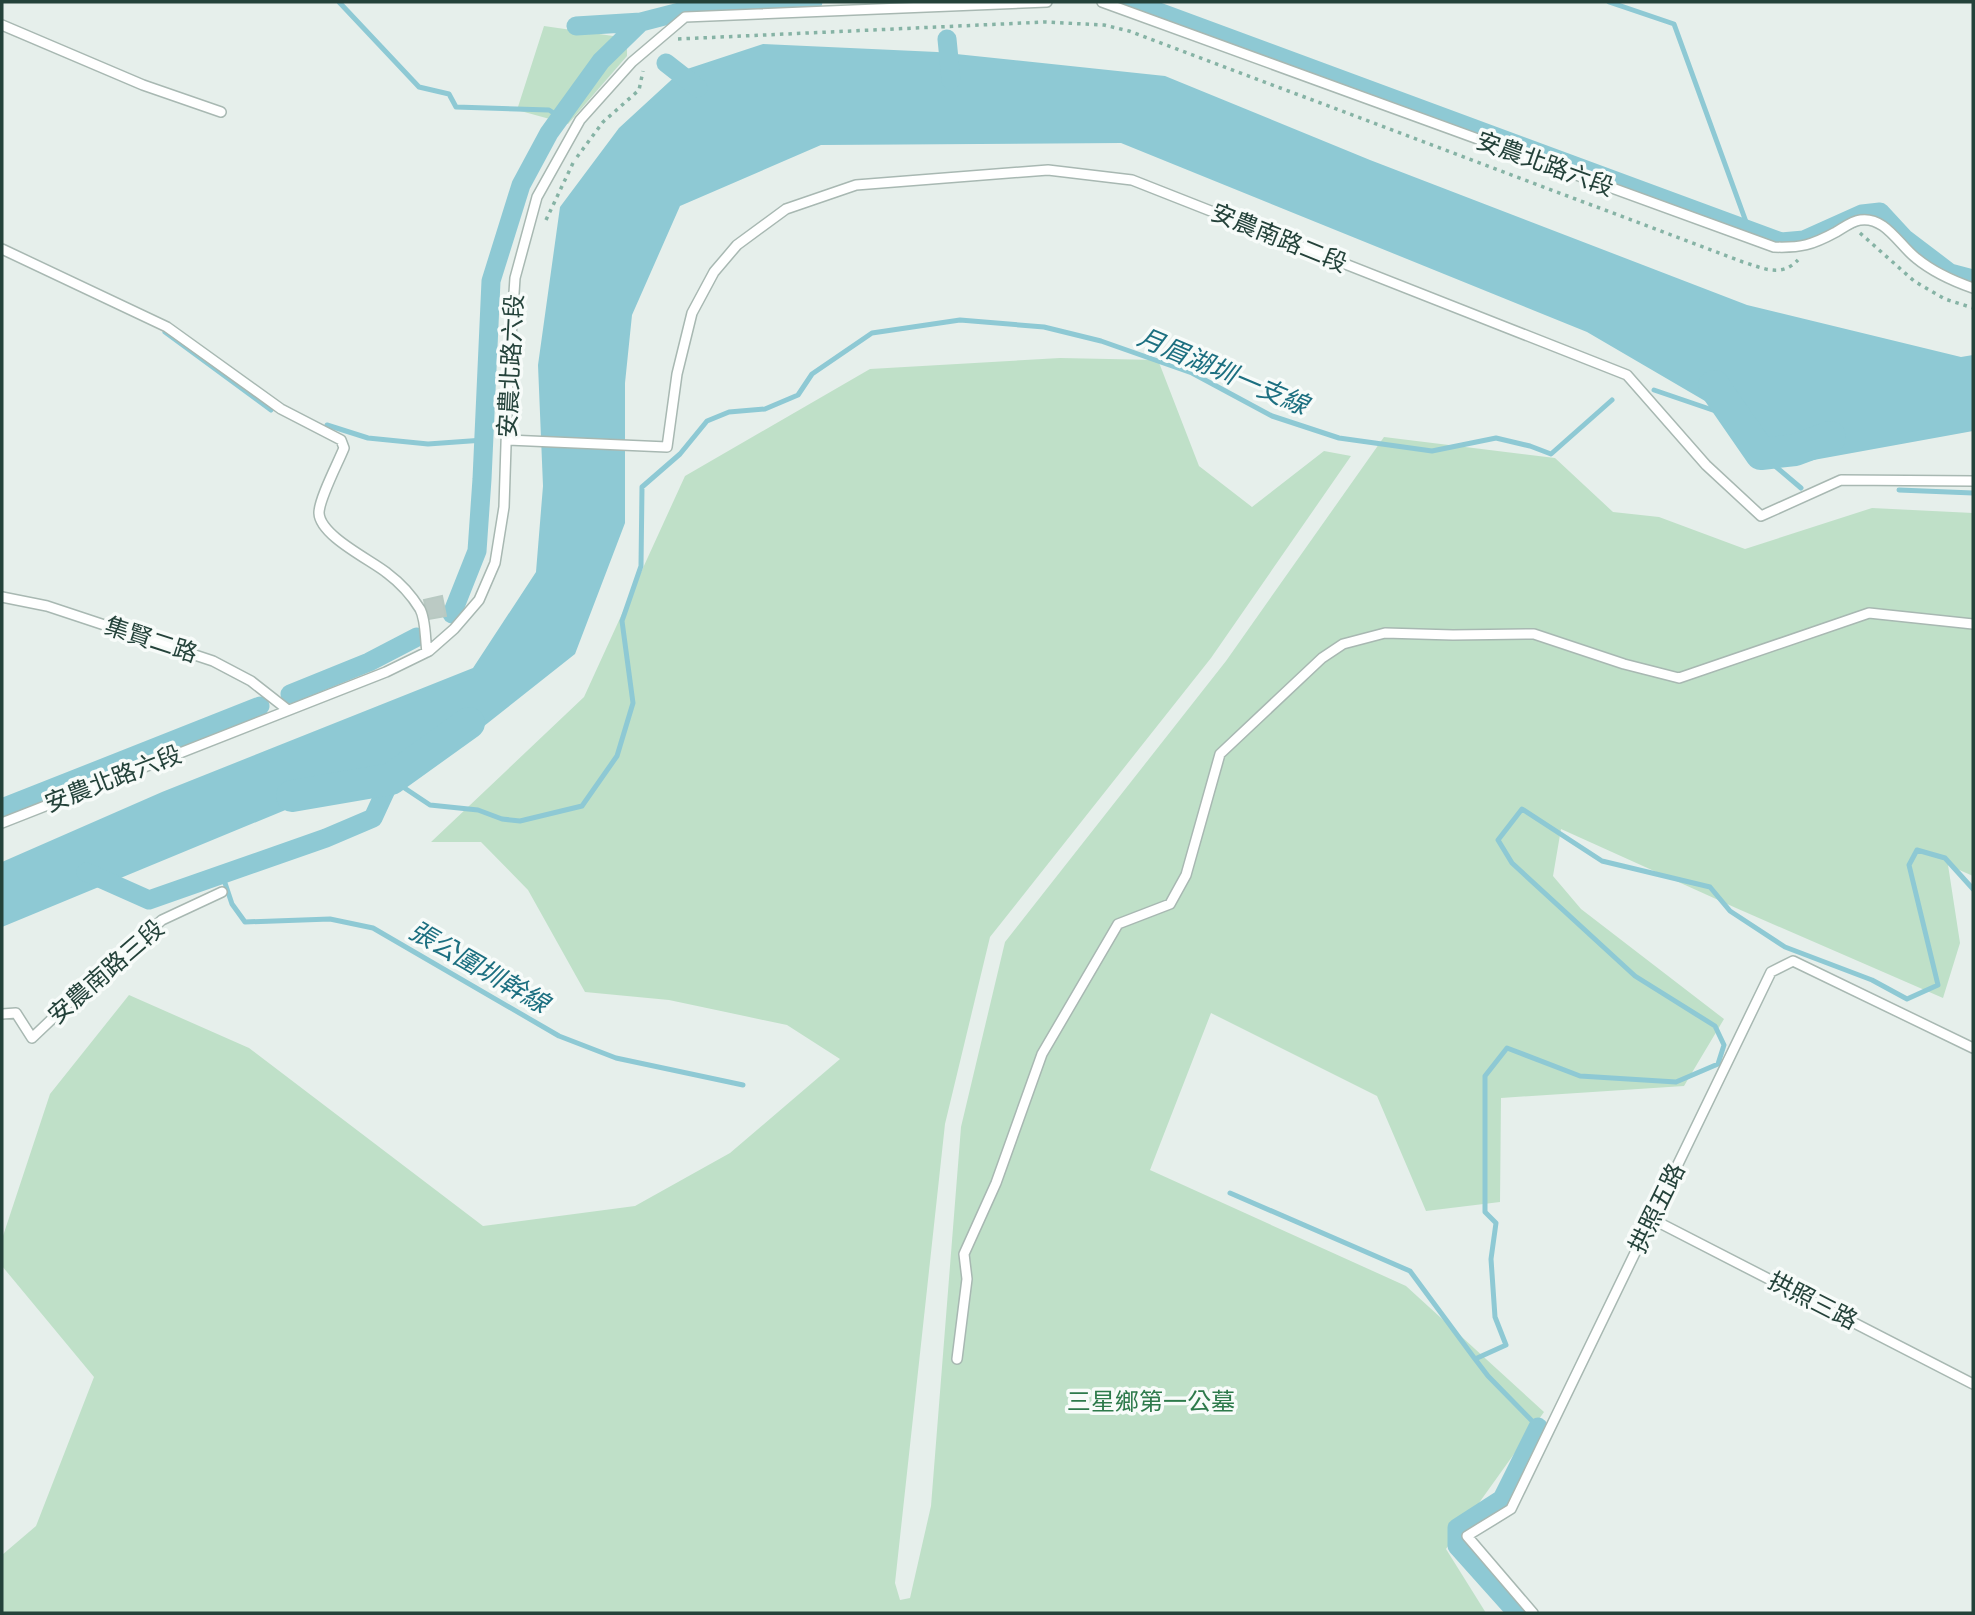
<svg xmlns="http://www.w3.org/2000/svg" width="1975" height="1615" viewBox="0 0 1975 1615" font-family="Jost,'Noto Sans TC',sans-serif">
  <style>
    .green { fill: #bfe0c8 }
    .water { fill: #8ec9d4 }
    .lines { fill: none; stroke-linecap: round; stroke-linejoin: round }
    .stream { stroke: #8ec9d4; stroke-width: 5 }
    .canal { stroke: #8ec9d4; stroke-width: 19 }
    .river { stroke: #8ec9d4; stroke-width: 32 }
    .building { fill: #bbcac4; stroke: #b8c9c2; stroke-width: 2 }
    .lane-casing { stroke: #a8b8b2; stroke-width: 12 }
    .path { stroke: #86b3a5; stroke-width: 3.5; stroke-dasharray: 3.5 5; stroke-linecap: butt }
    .lane { stroke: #fff; stroke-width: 9 }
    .labels { text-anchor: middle; stroke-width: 7; stroke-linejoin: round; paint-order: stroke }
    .street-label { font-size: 24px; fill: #24423a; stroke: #f7fbf9 }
    .park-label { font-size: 24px; fill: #2d7a4b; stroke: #f7fbf9 }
    .water-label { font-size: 26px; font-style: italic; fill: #1c6f80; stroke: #f7fbf9 }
  </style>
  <rect width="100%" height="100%" fill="#e6efeb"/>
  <path class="green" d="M544 26 627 38V56L568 124 517 110Z
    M1060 358 1158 360 1199 466 1252 507 1324 451 1351 456 1211 658 990 937 945 1124 895 1583 900 1600 910 1598 931 1506 961 1127 1005 942 1226 661 1384 437 1555 458 1613 512 1659 517 1745 549 1872 508 1973 513V876L1948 865 1960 943 1943 998 1736 908 1561 829 1553 876 1581 909 1724 1019 1684 1086 1501 1098 1500 1202 1426 1211 1377 1096 1211 1013 1150 1170 1406 1286 1544 1412 1446 1549 1486 1613H2V1555L36 1526 94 1377 2 1266V1239L50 1094 129 995 249 1048 483 1226 635 1206 730 1153 840 1059 787 1025 669 1000 585 992 528 890 481 842H431L584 697 685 476 870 369Z"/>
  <path class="water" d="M763 44 937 52 1165 76 1370 160 1747 305 1961 357 1973 355V431L1808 461 1587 332 1121 143 821 145 680 206 632 315 625 383V523L575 654 479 730 2 927V862L162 792 473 668 536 572 543 486 538 365 560 207 619 128 681 71Z"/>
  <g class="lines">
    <path class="stream" d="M339 2 419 87 449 94 456 107 549 110 560 117
      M1609 2 1674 24 1749 230
      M165 332 271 410
      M1654 390 1736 418
      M327 425 368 438 428 444 484 440
      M1761 454 1801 488
      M1899 490 1973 493
      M391 779 430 805 478 810 502 819 520 821 582 806 617 756 633 703 622 621 641 566 642 487 680 454 707 421 729 412 765 409 798 395 812 374 872 333 960 320 1044 327 1101 341 1192 373 1272 416 1339 438 1432 451 1496 438 1530 446 1551 454 1612 400
      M222 874 232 904 245 922 330 919 373 928 559 1036 616 1058 743 1085
      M1230 1193 1410 1271 1475 1359
      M1538 1427 1488 1376 1475 1359 1506 1345 1495 1317 1491 1259 1496 1223 1485 1212V1076L1507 1048 1580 1076 1676 1082 1718 1064 1724 1045 1715 1026 1635 976 1512 863 1498 840 1522 809 1602 861 1710 887 1730 911 1785 947 1872 980 1907 999 1938 985 1909 865 1917 850 1945 858 1973 889"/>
    <path class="canal" d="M1126 2 1153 10 1781 242 1804 240 1862 214 1880 212 1904 238 1950 273 1973 279
      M576 26 641 22
      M947 39 951 80
      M666 63 698 88
      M452 614 477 551 482 479 491 281 521 185 549 133 601 61 641 22 699 7 813 2
      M290 694 369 662 417 637
      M2 808 260 706
      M86 872 149 900 326 838 373 818 391 779
      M1517 1613 1457 1546V1528L1502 1499 1538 1427"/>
    <path class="river" d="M1714 386 1761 454 1795 450 1830 437
      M292 796 391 779 469 723"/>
  </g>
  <path class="building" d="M442 596 446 616 428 619 424 600Z"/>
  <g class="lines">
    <g class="lane-casing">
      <path id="lane" d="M1102 2 1774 247C1801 248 1812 245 1836 232 1843 228 1852 221 1860 220 1885 216 1899 245 1916 258 1933 272 1953 281 1973 288
        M2 25 143 85 221 112
        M2 249 167 327 281 409 341 440 344 448C338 463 319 499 319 513 320 536 371 560 387 573 399 582 412 596 420 609 426 620 425 639 427 652
        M508 440 667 447 677 374 692 313 714 272 737 245 786 209 856 185 1048 170 1132 180 1627 375 1706 465 1761 516 1841 480 1973 481
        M2 597 47 606 213 661 251 681 288 710
        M2 823 386 672 429 651 454 629 479 600 495 563 504 507 508 383 515 278 537 197 580 120 632 62 685 17 1047 2
        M2 1014 16 1013 32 1038 96 977 162 920 222 892
        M1652 1219 1973 1384
        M957 1359 967 1279 964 1254 996 1183 1042 1054 1118 924 1170 904 1186 875 1220 754 1322 658 1343 644 1385 633 1453 635 1534 634 1624 664 1679 678 1869 613 1973 624
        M1533 1613 1467 1536 1511 1509 1771 972 1793 961 1973 1048"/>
    </g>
    <path class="path" d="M678 39 1045 22 1104 25 1129 31 1743 262C1763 268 1781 278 1798 260
      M577 157 603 122 639 90 643 71
      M546 220 573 163
      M1860 233 1914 281 1945 299 1973 308"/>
    <use href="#lane" class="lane"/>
  </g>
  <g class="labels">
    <g class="street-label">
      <text transform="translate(1545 164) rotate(20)" y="8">安農北路六段</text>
      <text transform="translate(1279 238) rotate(22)" y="8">安農南路二段</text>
      <text transform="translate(511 366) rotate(-87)" y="8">安農北路六段</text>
      <text transform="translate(151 640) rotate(18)" y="8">集賢二路</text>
      <text transform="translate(113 779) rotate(-21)" y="8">安農北路六段</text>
      <text transform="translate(106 972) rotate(-41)" y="8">安農南路三段</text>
      <text transform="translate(1657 1208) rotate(-64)" y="8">拱照五路</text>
      <text transform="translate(1813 1301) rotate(27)" y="8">拱照三路</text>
    </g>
    <g class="park-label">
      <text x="1151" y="1410">三星鄉第一公墓</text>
    </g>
    <g class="water-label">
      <text transform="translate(1223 371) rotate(23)" y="9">月眉湖圳一支線</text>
      <text transform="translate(479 967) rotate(30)" y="9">張公圍圳幹線</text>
    </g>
  </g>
  <rect width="1975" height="1615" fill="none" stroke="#24423a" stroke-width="7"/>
</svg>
